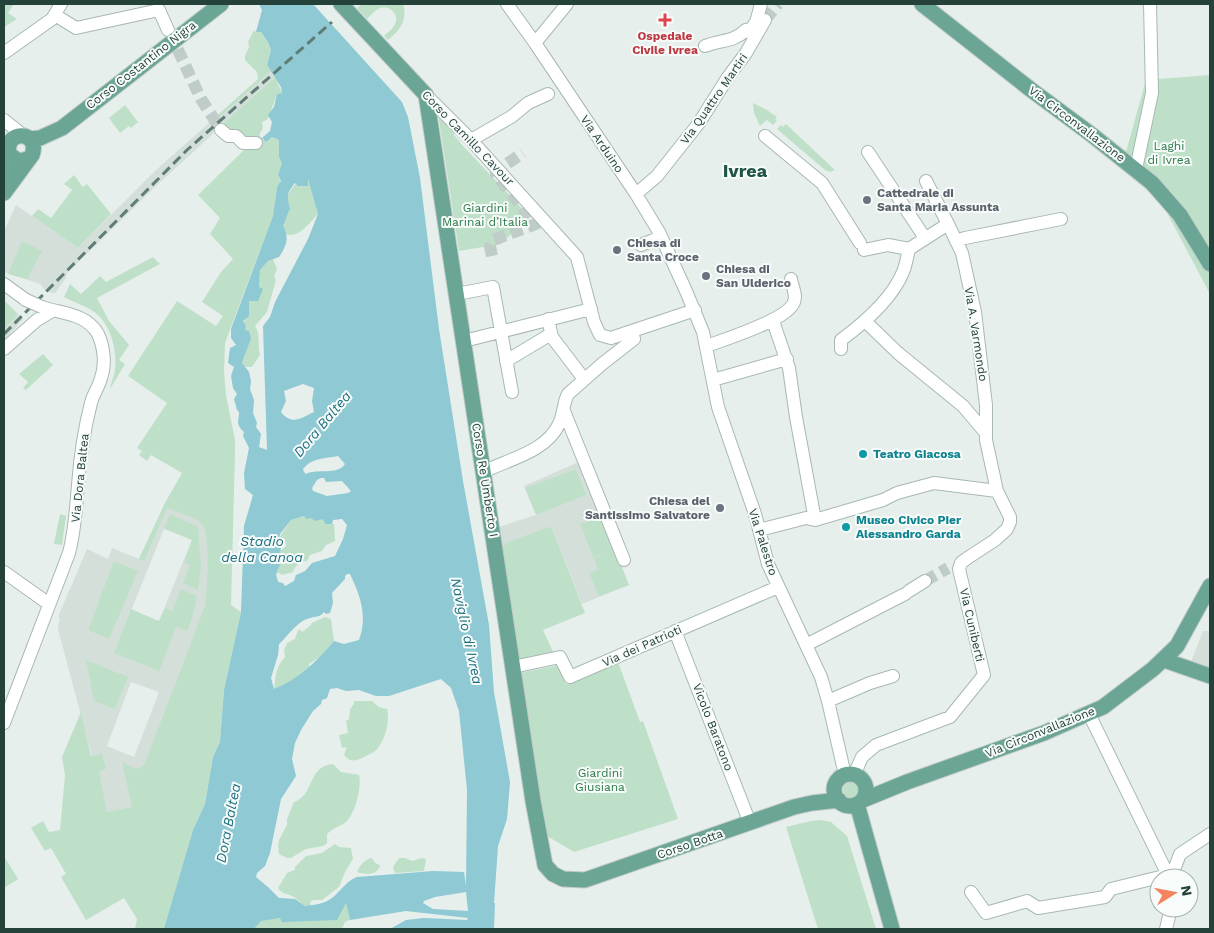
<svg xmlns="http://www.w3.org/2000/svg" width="1214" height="933" viewBox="0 0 1214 933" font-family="'Work Sans',sans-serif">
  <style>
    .built { fill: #d4dfda; fill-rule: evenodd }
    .green { fill: #bfe0c8 }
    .water { fill: #8ec9d4; fill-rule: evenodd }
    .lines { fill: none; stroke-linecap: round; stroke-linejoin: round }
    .minor-tunnel { stroke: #bfccc8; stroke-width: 12; stroke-dasharray: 12 6; stroke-linecap: butt }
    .minor-casing { stroke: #a8b8b2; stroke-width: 14 }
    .major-casing { stroke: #c2cac8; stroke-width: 17 }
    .minor { stroke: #fff; stroke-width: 12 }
    .major { stroke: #6aa596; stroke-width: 15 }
    .rail { stroke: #5f7d75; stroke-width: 3; stroke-dasharray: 10 5; stroke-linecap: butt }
    .minor-bridge-casing { stroke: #a8b8b2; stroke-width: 14; stroke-linecap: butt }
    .minor-bridge { stroke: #fff; stroke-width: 12 }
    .health-dot { fill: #e0444e; stroke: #f7fbf9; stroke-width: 2 }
    .worship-dot { fill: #6b7280; stroke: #f7fbf9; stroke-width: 2 }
    .culture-dot { fill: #0f9aa8; stroke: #f7fbf9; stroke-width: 2 }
    .labels { text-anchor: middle; stroke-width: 4; stroke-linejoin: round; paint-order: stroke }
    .health-label { font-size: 12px; font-weight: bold; fill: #be3a42; stroke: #f7fbf9 }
    .street-label { font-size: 12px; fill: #24423a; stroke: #f7fbf9 }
    .park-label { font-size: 12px; fill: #2d7a4b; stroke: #f7fbf9 }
    .worship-label { font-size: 12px; font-weight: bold; fill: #5b616d; stroke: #f7fbf9; text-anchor: start }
    .culture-label { font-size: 12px; font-weight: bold; fill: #0d838f; stroke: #f7fbf9; text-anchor: start }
    .water-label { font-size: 14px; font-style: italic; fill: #1c6f80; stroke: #f7fbf9 }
    .district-label { font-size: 18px; font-weight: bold; fill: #1f5548; stroke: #f7fbf9 }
  </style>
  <rect width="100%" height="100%" fill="#e6efeb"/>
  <path class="built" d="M271 71 275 77 155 187 67 273 66 278 55 293H51L44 289 40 284 4 272V231L16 205 78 248 155 171 210 122 212 124Z
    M18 314 23 319 4 341V329Z
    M581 461 629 585 582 604 551 526 503 545 496 528 536 515 524 486Z
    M166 501 209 511 214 573 199 672 116 847 58 629 60 618 58 617 87 549 108 559 112 548 139 559ZM164 529 192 540 159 621 114 653ZM131 682 159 692 134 757 107 746Z
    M1203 631H1210V669L1191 662Z"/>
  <path class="green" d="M4 4H14L8 13 17 19 4 27Z
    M362 4H403C408 20 400 30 388 40L384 36C387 33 393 29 395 24 400 15 389 4 380 8 375 10 371 15 367 19L357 8Z
    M254 30 256 32H261L268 42 271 50 267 65 271 71 212 124 210 122 258 79 257 72 245 60V56L249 47 248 42Z
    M1210 75V294L1164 207 1122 166 1146 80Z
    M275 77 282 93 277 94 268 119 262 122 263 128 259 135 266 142 272 137 279 140V152L282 163 278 175 281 183 277 187 273 216 225 343 224 372 226 395 235 440V453L231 605 241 612 224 690 220 742 213 757 205 804 193 830 165 929H135L137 919 124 898 86 920 61 877 66 874 51 848 45 851 31 828 43 821 49 832 60 830 65 775 62 757 81 712 91 756 102 754 106 769 99 771 107 812 132 807 122 762 136 769 142 767 145 763 205 606C207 591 211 535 202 524 198 518 174 511 167 508L144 561 139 559 166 501 182 473 151 455 147 461 139 455 142 451 137 448 167 403 128 376 177 301 216 326 223 316 202 302 221 272 233 259 210 234 220 218 198 195 244 150 257 141 231 129 229 132 221 126Z
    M753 103 767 110 777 117 775 120 777 121 773 125 767 120 760 126 754 113Z
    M125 105 138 122 131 128 129 126 120 133 109 118Z
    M438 114 455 130 454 135 464 147 529 216 501 244 459 251Z
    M786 124 835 170 830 172 825 170 777 129 781 125 783 127Z
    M307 174 318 214C310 222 299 239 286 234L283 226 285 222C284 199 288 188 307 174Z
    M74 175 83 187 87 184 111 214 78 248 32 216 38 209 51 218 72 190 64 184Z
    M22 241 42 251 27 279 8 274Z
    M153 257 160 264 97 298 109 321 129 345 119 360 125 364 110 389C111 382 114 377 115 370 117 352 112 329 99 316 90 307 75 303 64 297L70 284 81 294 100 276 106 282Z
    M273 259 277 269 274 277 276 280 267 312 255 326C261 335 257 344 260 355L252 367H244L242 363C249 350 244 338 244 323 244 315 250 314 249 301L259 287 260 270 268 261Z
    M5 301 18 314 4 329V302Z
    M43 354 53 365 26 390 23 388 28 382 19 374Z
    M576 469 586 495 536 515 525 488Z
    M60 514 66 516 62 545 54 544Z
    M170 514 198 527 201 567 198 590 183 583 190 565 184 562 192 540 164 528Z
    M304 516 323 519 325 524H334L335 541 326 545 322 551 310 555 307 561C301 561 294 566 293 572L282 575 279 573 276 574 280 565V551L286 546 285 539 279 538 291 520Z
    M601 516 629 585 599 596 589 573 598 570 594 558 607 553 593 557 580 524Z
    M551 526 585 613 543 630 554 654 518 661 500 548 506 543Z
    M114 561 138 571 109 639 88 630Z
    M181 589 197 596 193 615 187 631 176 627 159 671 114 653 131 609 159 621 165 608 172 611Z
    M325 617 331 619 334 641 321 656 309 664 310 668 300 676 274 690C276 676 275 668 285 657L284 650 287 643 295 639 298 630H301L302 632 311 625 312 623Z
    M86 660 128 677 115 709 94 701Z
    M618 662 640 722 643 721 678 819 574 852 547 836 520 673 559 665 566 684Z
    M354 701H372L379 707 387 709C390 721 386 737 378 748 376 751 372 753 368 755 360 759 351 765 344 755L347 747 342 748 339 735 348 733 346 721 349 719 350 709 354 704Z
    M333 764 341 772 359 775C362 787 355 814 346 822 341 826 334 827 327 834V843L323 846 306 849 291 858H287L279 854 278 846 279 840 287 825V819L294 802C315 795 307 766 333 764Z
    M843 790a8 8 0 1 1 16 0a8 8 0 1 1-16 0Z
    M821 820 831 822 847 836 876 929H818L786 827 811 821Z
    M335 844 339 847 351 848 353 859 345 872 339 887 322 900H313L310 902 311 906H305C301 903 296 898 292 896 286 893 282 894 278 888L287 873 295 870V867L306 856 322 853Z
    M4 856 18 879 4 888Z
    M372 858 375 863 380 865C379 875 365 875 357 872 360 865 365 859 372 858Z
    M399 858H405L412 861 422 858 426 859 424 871 395 873 393 867Z
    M346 902 350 920 345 922 342 929H254L260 921Z"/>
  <path class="water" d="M259 4H313L402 102 408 117 420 178 439 329 463 481 489 625 494 692 510 782 507 819 498 846 494 903H495L494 929H390L406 920 424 918 467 920 468 918 406 911 350 920 346 903 337 920 282 922 280 918 261 921 254 929H164L193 830 205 804 213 757 220 742 224 690 241 612 244 526 253 495 245 489 244 473 249 448 243 436 244 432C235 423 239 422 239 412L237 410 234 399 237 394 233 388 231 376 234 367 228 363 230 348 236 345 231 338V329L273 216 277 187 281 181 278 175 282 163 279 157V140L272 137 266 142 262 138 270 131 272 122 268 115 274 107 277 94 282 93 281 87 267 65 271 50 268 42 261 32H256L262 10ZM308 179 318 214 308 239 275 302 270 317 263 326 267 450 259 447 261 434 256 427 257 423 253 413 254 400 250 389 251 381 249 372 242 363 251 338 249 331 245 330 246 326 243 321 249 316V301H258L263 289 259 287 260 270 268 261 279 257C286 247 290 237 283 226 286 221 286 216 290 209 287 197 286 194 295 183L298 186H308ZM303 384 314 388 312 401 314 412C301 418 292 426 281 412L286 401 284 391ZM338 456 345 464C337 476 317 468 306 474L304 472 303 469C313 457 324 459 338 456ZM321 478H324L326 482 342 481 351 491 348 493 327 496 313 491 312 488 317 480ZM304 516 307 519 311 518 315 521 323 519 325 524H332L333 520 342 519 347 525 343 539 335 556 312 563 305 571 296 575 294 581 285 586 283 583 278 582 276 574 280 565 279 558 281 548 279 540 280 534 291 520ZM347 574H350C360 595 368 616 359 640L344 644 334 641C316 662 299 679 274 689L271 678 278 655 279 644C289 635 297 621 310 618 316 616 319 618 324 612L326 614 330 613 333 603 332 593 345 579V576ZM441 679 451 688 459 711 467 790 466 886 464 872 433 871 357 877C346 881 341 891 332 898 324 904 314 905 305 906L295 899 279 898 269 888 256 877 257 873 265 866 270 853 281 799 296 776 292 759 295 743 301 730 313 711 321 704 322 700 327 698 330 689 337 688 346 691 359 690 376 696H389ZM466 892 468 911 433 909 423 903 424 901 435 897Z"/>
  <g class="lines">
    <path class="minor-tunnel" d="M765 20 778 4
      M170 33 201 99 221 130
      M492 256 490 246 493 240 536 224 496 175V171L523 153
      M925 581 948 568"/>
    <g class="minor-casing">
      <path id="minor" d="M507 4 535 43 636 194 659 232 686 291 703 332 718 407 755 514 768 564 821 677 828 701 845 775
        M761 4 756 22 763 23
        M55 15 76 28 159 10 168 30
        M535 43 567 4
        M705 46C722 39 732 43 746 30L749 32 756 22
        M4 53 52 19 61 4
        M426 95 471 140 577 257 594 322 600 335 611 338 695 310
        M4 120 24 136
        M221 130 228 136H236L243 143H256
        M765 136 822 183 860 243
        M471 140 511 117 528 103 548 94
        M868 152 925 238
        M1136 169 1152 93 1150 4
        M926 181 948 224
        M636 194 657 176 699 123 728 77 746 53 765 20
        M956 241 965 238 1061 219
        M641 245 661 237
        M4 284 26 300
        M457 294 493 287 512 392
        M548 319 552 337 584 379
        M773 321 789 368 796 417 815 520
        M866 322 898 353 963 406 985 432
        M464 341 591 309
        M707 346C725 339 788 320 794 302 797 295 792 286 791 279
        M4 349 37 320 52 311
        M841 349V340C864 323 892 299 903 272 906 265 907 257 909 249
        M506 361 551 334
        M713 380 787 359
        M564 411 624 560
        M483 472C509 459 546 452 559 424 564 414 563 403 568 394L602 364 634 339 632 331
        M759 530 806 518 815 520 883 500 897 493 934 483 997 491
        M4 572 49 604
        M909 591 925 581
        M675 631 750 823
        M806 645 905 594
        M513 667 560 657 570 677 778 587
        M828 701 870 683 893 676
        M1089 714 1168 875 1171 877
        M4 723 69 553C75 531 76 508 78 485 80 458 84 430 91 403 93 394 99 387 101 378 106 365 104 347 98 334 86 313 62 314 42 307
        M854 775 862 757 876 745 950 717 984 675 959 569 961 563 966 559 995 540 1007 529 1010 522V517L997 491 986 440V405L975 312 962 253 948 224 909 249 888 245 864 250
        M1171 878 1180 854 1210 834
        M971 892 986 913 1027 901 1038 908 1105 897 1111 889 1168 875
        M1166 929 1171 908"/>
    </g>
    <g class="major-casing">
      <path id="major" d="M341 4 426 95 533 801 545 865 553 874 563 879 585 880 794 807 812 803 839 800
        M922 4 1030 89 1092 135 1152 183 1180 215 1210 264
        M30 139 40 138 62 128 221 4
        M4 172 9 154
        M4 193 32 155C41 131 4 128 9 154L18 161 28 159
        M1164 660 1210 676
        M834 790a16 16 0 1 1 32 0a16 16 0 1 1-32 0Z
        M863 800 907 782 1044 733 1103 707 1153 669 1177 646 1210 586
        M857 804 892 929"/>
    </g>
    <use href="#minor" class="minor"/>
    <use href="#major" class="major"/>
    <path class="rail" d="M4 334 187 150 332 22"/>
    <g class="minor-bridge-casing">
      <path id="minor-bridge" d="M26 300 42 307"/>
    </g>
    <use href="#minor-bridge" class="minor-bridge"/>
  </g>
  <path class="health-dot" d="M662.5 12.5h5v5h5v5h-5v5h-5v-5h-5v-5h5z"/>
  <g class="worship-dot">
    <circle cx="867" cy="200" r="5"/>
    <circle cx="617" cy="250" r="5"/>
    <circle cx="706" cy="276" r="5"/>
    <circle cx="720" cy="508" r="5"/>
  </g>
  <g class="culture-dot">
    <circle cx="863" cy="454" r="5"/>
    <circle cx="846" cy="527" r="5"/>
  </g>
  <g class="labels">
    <g class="health-label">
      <text x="665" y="40">Ospedale<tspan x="665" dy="14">Civile Ivrea</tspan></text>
    </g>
    <g class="street-label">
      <text transform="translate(141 65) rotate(-38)" y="4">Corso Costantino Nigra</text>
      <text transform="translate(714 99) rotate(-55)" y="4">Via Quattro Martiri</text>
      <text transform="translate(1077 124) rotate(37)" y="4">Via Circonvallazione</text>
      <text transform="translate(468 138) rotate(46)" y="4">Corso Camillo Cavour</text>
      <text transform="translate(602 144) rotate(56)" y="4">Via Arduino</text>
      <text transform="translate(976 334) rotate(81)" y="4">Via A. Varmondo</text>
      <text transform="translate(80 478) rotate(-84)" y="4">Via Dora Baltea</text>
      <text transform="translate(485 480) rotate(81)" y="4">Corso Re Umberto I</text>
      <text transform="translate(763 542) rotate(72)" y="4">Via Palestro</text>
      <text transform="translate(972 625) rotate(77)" y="4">Via Cuniberti</text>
      <text transform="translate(642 646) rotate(-24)" y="4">Via dei Patrioti</text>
      <text transform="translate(713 727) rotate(69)" y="4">Vicolo Baratono</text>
      <text transform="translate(1040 732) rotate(-22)" y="4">Via Circonvallazione</text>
      <text transform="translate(690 844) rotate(-19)" y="4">Corso Botta</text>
    </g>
    <g class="park-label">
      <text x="1169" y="150">Laghi<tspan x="1169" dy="14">di Ivrea</tspan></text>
      <text x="485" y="212">Giardini<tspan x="485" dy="14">Marinai d’Italia</tspan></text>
      <text x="600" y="777">Giardini<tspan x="600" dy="14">Giusiana</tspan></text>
    </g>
    <g class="worship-label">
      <text x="877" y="197">Cattedrale di<tspan x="877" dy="14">Santa Maria Assunta</tspan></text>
      <text x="627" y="247">Chiesa di<tspan x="627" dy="14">Santa Croce</tspan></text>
      <text x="716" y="273">Chiesa di<tspan x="716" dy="14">San Ulderico</tspan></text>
      <text x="710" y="505" text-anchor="end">Chiesa del<tspan x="710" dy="14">Santissimo Salvatore</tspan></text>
    </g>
    <g class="culture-label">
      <text x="873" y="458">Teatro Giacosa</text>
      <text x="856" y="524">Museo Civico Pier<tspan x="856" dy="14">Alessandro Garda</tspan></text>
    </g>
    <g class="water-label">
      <text transform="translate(322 424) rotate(-50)" y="5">Dora Baltea</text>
      <text x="262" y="546">Stadio<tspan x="262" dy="16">della Canoa</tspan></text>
      <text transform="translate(467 631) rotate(78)" y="5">Naviglio di Ivrea</text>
      <text transform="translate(228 823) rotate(-79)" y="5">Dora Baltea</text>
    </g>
    <g class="district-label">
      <text x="745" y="177">Ivrea</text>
    </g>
  </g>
  <rect width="1214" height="933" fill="none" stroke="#24423a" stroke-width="10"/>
  <g transform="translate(1174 893) rotate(79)"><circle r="24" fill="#f7fbf9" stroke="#a3b1ad"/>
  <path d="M0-4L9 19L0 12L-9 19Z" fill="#f4845f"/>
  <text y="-8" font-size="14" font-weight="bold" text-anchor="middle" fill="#24423a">N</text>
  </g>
</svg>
